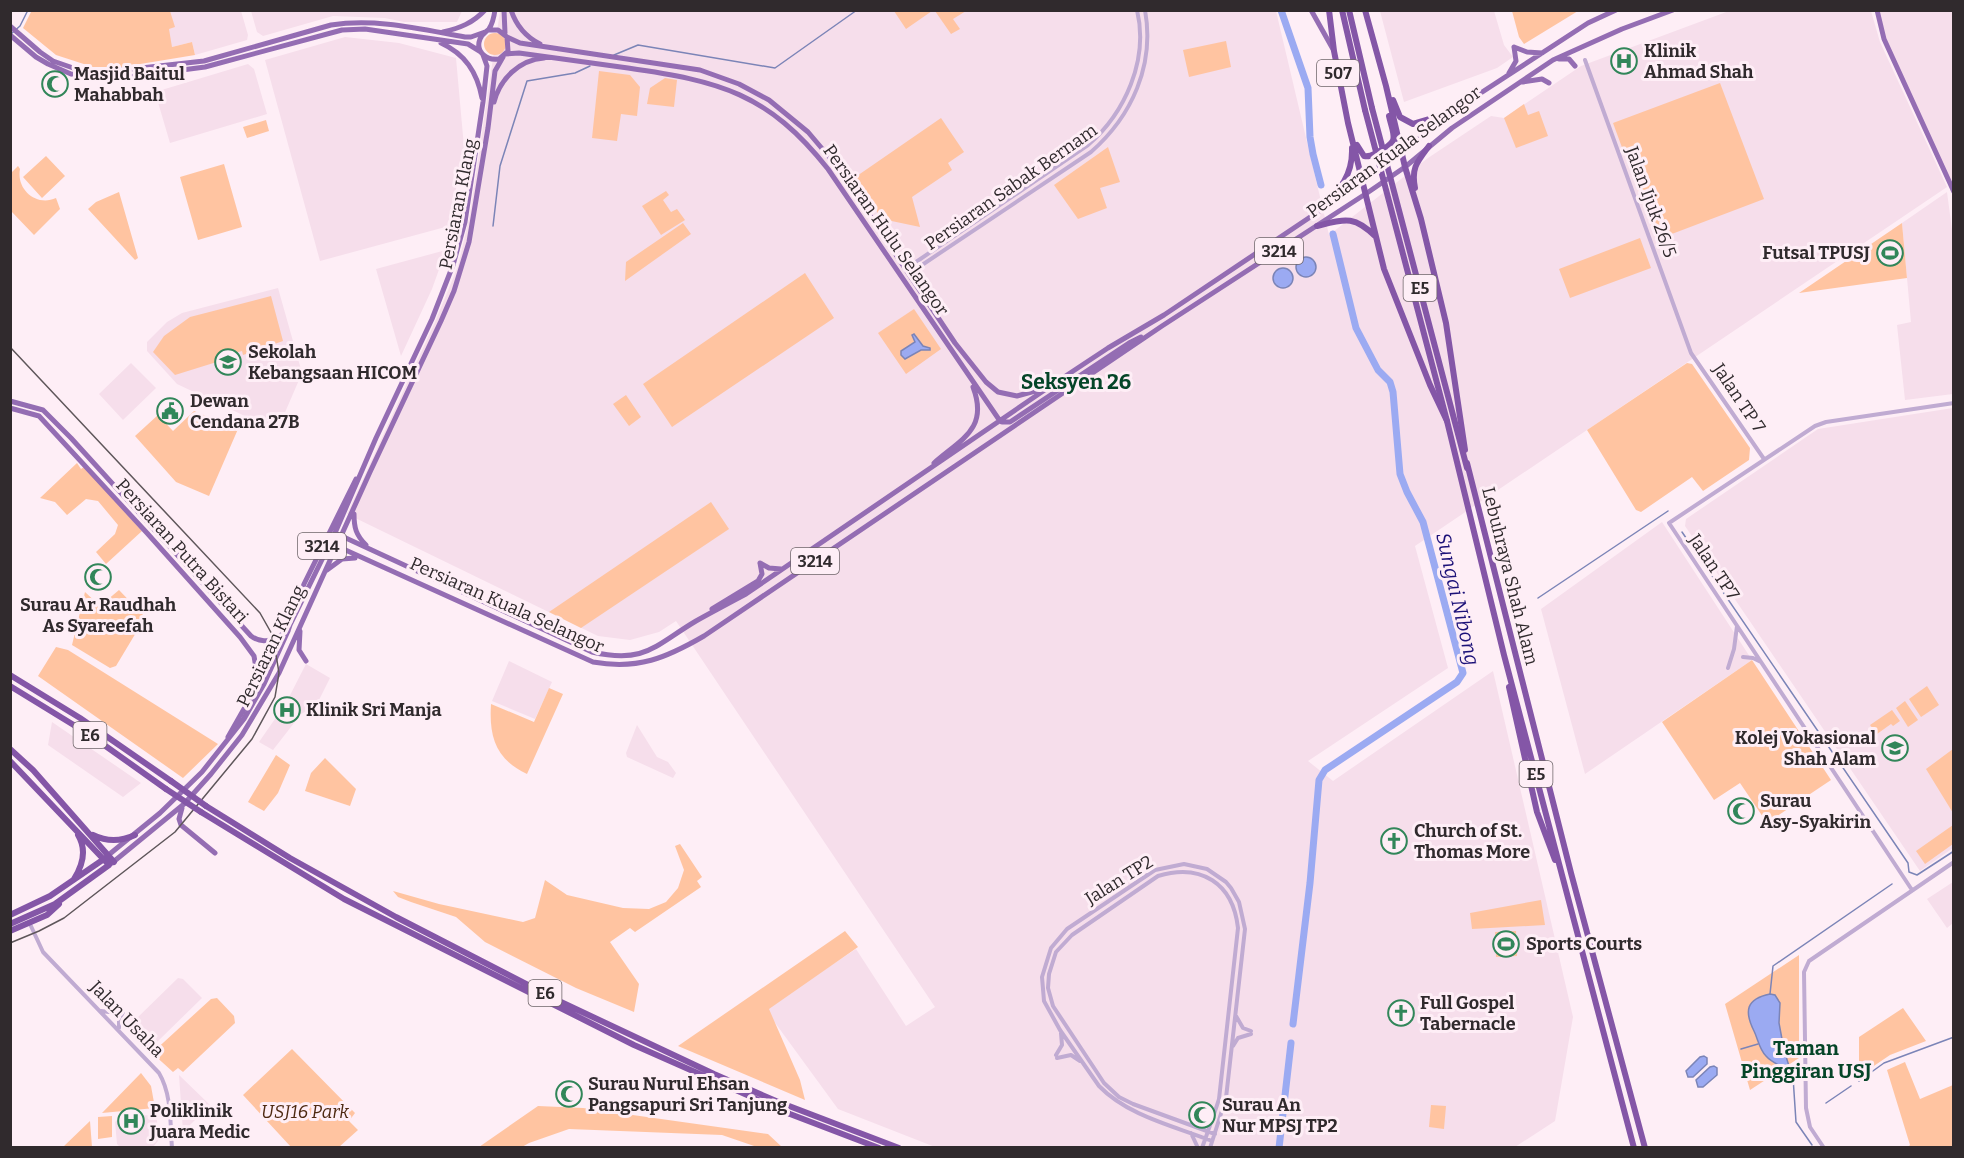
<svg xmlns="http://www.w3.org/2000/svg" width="1964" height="1158" viewBox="0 0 1964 1158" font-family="Bitter,serif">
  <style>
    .built { fill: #f6deeb }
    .green { fill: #ffc4a1 }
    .water { fill: #9baaf2; stroke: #7b84b7; stroke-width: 1.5 }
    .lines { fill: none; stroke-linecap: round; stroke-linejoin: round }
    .stream { stroke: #7b84b7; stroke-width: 1.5 }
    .river { stroke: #9baaf2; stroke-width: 7 }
    .minor { stroke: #c0abd2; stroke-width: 4 }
    .major { stroke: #946db3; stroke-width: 5 }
    .highway { stroke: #8456a7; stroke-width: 6 }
    .tram { stroke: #5e565a; stroke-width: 1.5 }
    .highway-bridge { stroke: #8456a7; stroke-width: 6 }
    .labels { text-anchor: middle; stroke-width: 6; stroke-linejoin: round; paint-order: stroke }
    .shield { fill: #feeef6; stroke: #6e6569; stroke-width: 1.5 }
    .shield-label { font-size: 16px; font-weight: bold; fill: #302a2d }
    .poi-label { font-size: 18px; font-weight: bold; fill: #302a2d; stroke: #feeef6; text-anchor: start }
    .street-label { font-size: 18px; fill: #302a2d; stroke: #feeef6 }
    .park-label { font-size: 18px; font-style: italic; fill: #4d2911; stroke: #feeef6 }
    .water-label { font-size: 20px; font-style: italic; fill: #1c1178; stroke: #feeef6 }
    .neighbourhood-label { font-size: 20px; font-weight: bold; fill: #054528; stroke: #feeef6 }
    .quarter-label { font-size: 21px; font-weight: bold; fill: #054528; stroke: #feeef6 }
  </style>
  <rect width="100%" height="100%" fill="#feeef6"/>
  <path class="built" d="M100 11H241L248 35 247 40 195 55 192 42 172 47Z
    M251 11V10L462 11 457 22H404L385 18 333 16 263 36 257 32Z
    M500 11H1276L1329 235 1428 158 1491 116 1504 118 1581 66 1729 11H1871L1880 42 1947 187 1415 546 1448 668 1308 761 1333 781 1493 671 1573 1017 1555 1121 1515 1147H935L838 1109 765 1009 856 949 906 1026 935 1007 676 621 659 632 630 640 598 636 347 514 435 322 458 266 470 214Z
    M1380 11H1494L1504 45 1513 57 1497 68 1404 102Z
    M1878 11H1953V187L1884 39Z
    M345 37 399 43 456 58 464 147 449 226 320 261 265 60Z
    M248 64 254 69 267 114 170 143 155 92Z
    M1947 192 1954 245 1953 394 1905 400 1897 325 1911 322 1902 223Z
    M446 250 432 289 401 356 376 269Z
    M278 288 302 373 277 431 177 384 147 351V342L167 322 182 313Z
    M131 363 156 388 123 420 99 394Z
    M1953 408V848L1920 871 1685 526 1686 519 1818 429Z
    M1662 522 1752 660 1585 774 1541 609Z
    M509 661 552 682 535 719 492 701Z
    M306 664 330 678 316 706 301 714 273 750 259 742 286 703Z
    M52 722 141 783 123 797 48 745Z
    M637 725 657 757 668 762 676 773 673 778 627 757 626 753Z
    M1953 882V923L1947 928 1927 899Z
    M178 978 183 979 202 998 156 1043H151L135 1028V1020Z
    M179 1075 210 1105 183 1132Z
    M151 1115 157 1119 158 1141 153 1147H120L117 1144 115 1122 120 1117Z"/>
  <path class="green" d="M32 10 170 11 175 27 169 29 172 47 192 42 195 55 122 67H93L56 55 23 28Z
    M894 11H932L906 29Z
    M935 11H966L953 19 960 29 951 34Z
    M1512 11V10L1578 11 1524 44 1519 37Z
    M484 44a11 11 0 1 1 22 0a11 11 0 1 1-22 0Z
    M1226 41 1231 67 1189 77 1183 50Z
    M599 71 630 75 640 87 637 116 621 114 617 141 592 138Z
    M665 78 677 80 674 107 647 104 650 88Z
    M1720 83 1764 199 1656 240 1613 123Z
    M1524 104 1528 115 1539 111 1548 136 1516 148 1504 118Z
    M941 118 964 152 948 163 952 170 912 197 920 227 882 219 854 178Z
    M266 120 269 131 247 138 243 127Z
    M1108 147 1120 182 1100 188 1107 208 1078 219 1054 185Z
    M46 156 65 176 42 198 23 177Z
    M224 164 242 227 198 240 180 177Z
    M18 166 20 169C16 189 36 207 56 198L60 209 34 235 11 211V173Z
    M666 191 669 195 663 200 671 212 677 209 685 220 661 235 642 206Z
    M119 192 138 258 135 260 88 209 96 202Z
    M683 223 691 234 625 281 626 262Z
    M1902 223 1907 278 1799 293Z
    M1640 238 1651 268 1570 298 1559 269Z
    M805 273 834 318 672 427 643 384Z
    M271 296 283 341 243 355 242 351 235 353 236 356 175 375 153 352 164 336 190 317Z
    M914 309 941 349 906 374 878 333Z
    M1687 363 1692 364 1750 448 1749 460 1703 491 1692 477 1641 512 1636 510 1587 430Z
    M626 395 641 417 629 426 613 404Z
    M194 411 238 429 209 496 176 482 135 436 158 415 173 431Z
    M77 463 81 469 84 467 142 531 106 564 96 552 115 534 118 525 98 501 86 499 67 515 55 502 40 498Z
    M711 502 729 529 581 628 549 612Z
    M119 590 143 615V621L116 666 110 668 72 645 85 592 100 606Z
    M56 647 68 650 218 744 183 778 38 676Z
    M1752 660 1831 780 1767 823 1740 783 1714 800 1662 722Z
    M1927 686 1939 705 1921 717 1909 699Z
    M549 688 563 694 527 774C495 759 489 736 491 704L534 722Z
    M1905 701 1918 720 1908 727 1896 708Z
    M1892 710 1900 721 1893 726 1891 724 1877 734 1870 725Z
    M1953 749V813L1926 769Z
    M276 755 290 765 278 793 264 811 248 802Z
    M325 758 356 789 350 806 305 791 311 773Z
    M1953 825V844L1925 864 1916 851Z
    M680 844 702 877 697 881 701 887 635 932 630 928 610 942 639 984 634 1012 576 988 485 942 456 917 411 902 398 897 393 891 439 904 523 922 535 918 545 880 567 895 623 908 649 909 666 902 678 888 684 870 675 846Z
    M1541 900 1545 925 1472 929 1470 913Z
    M845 931 858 947 769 1009 800 1080 805 1100 678 1046Z
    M1516 931 1517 956 1496 957 1495 932Z
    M1799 955V1058L1750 1090 1725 1004Z
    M217 998 234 1016 235 1023 183 1072 178 1068 173 1072 152 1053 211 999Z
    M1903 1008 1926 1041 1890 1055 1859 1076V1037Z
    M292 1049 355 1113 349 1121 358 1130 339 1147H291L243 1095Z
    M1905 1062 1920 1099 1953 1085V1147H1908L1910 1145 1887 1070Z
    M141 1073 151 1086 155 1108 102 1113Z
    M1431 1105 1446 1106 1444 1129 1429 1127Z
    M538 1106 583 1108 768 1134 782 1147H757L722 1135 569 1129 529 1143 522 1147H479Z
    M112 1116V1137L98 1139V1117Z
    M90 1121 92 1147H63Z"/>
  <path class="water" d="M1296 267a10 10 0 1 1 20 0a10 10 0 1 1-20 0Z
    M1273 278a10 10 0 1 1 20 0a10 10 0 1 1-20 0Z
    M914 334 923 346 930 348V350H921L905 359 901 355V351L915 342 912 335Z
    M1770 994 1775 995 1780 1003 1779 1023 1784 1050 1789 1066 1786 1069C1779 1065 1771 1062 1766 1056 1759 1049 1758 1039 1754 1031 1744 1011 1746 999 1770 994Z
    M1704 1056 1707 1058V1064L1693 1077H1688L1686 1071 1700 1057Z
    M1714 1066 1717 1068V1075L1703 1087H1698L1696 1080 1710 1067Z"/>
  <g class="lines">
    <path class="stream" d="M11 34 20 26 28 10
      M614 55 638 45 775 68 857 10
      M493 226 500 166 527 81 575 73 590 66
      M1682 532 1908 863 1909 872 1917 875 1954 851
      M1538 598 1668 511
      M1770 994 1773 966 1892 884
      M1741 1049 1758 1044
      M1793 1077 1796 1122 1812 1145
      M1859 1081 1884 1063 1954 1037
      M1826 1103 1851 1086"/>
    <path class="river" d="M1281 10 1308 88 1310 137 1313 154 1321 185
      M1293 1024 1310 883 1319 780 1325 770 1457 682 1463 673 1423 522 1407 492 1400 474 1393 392 1390 382 1378 370 1356 328 1333 234
      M1279 1148 1291 1043"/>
    <path class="minor" d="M1585 60 1691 353 1764 459
      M902 264H913L1088 145C1125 113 1149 60 1137 10
      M912 278 916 269 1091 152C1132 116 1155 65 1145 10
      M1743 657 1753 658 1761 662
      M1728 668 1734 649 1737 626
      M1912 890 1669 523 1815 426 1826 422 1954 403
      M30 924 43 952 159 1073C172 1095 170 1123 172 1148
      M101 1011 109 1012 118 1009
      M1236 1016 1243 1028 1251 1031
      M119 1028V1021L123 1012
      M1233 1046 1238 1038 1251 1034
      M1056 1055 1062 1045 1061 1033
      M1057 1058 1071 1055 1080 1061
      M1197 1127 1211 1119
      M1191 1133 1198 1148
      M1202 1148C1208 1131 1214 1115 1219 1099L1238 928C1233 883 1201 863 1158 876L1072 935 1056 952 1049 974 1048 988 1053 1006 1104 1083 1119 1097 1133 1104 1215 1134
      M1210 1148 1226 1098 1245 929 1239 902 1231 888 1226 882 1207 869 1184 864 1155 870 1067 929 1051 948 1042 977 1044 1001 1060 1030 1099 1086C1128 1116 1174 1126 1212 1141
      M1824 1148 1810 1127 1806 1108 1804 972 1809 961 1954 862"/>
    <path class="major" d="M504 10 505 33
      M511 10C516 25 526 37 540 44
      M1311 10 1334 51
      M1877 10 1884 39 1954 192
      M10 26 40 52 53 61 79 70 105 72 204 61 331 25C376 18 420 29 465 37H471L485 32
      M488 30H498L507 37 508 51 499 59C487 61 475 52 480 39 482 34 486 32 489 29 493 23 494 17 495 10
      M443 32C460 28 473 23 485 10
      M10 35 36 57 48 64 71 74 100 78 128 77 205 67 342 30 365 29 468 44 481 52
      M507 37 520 43 700 70 739 84 769 100 808 132 836 165 955 343 986 382 998 392 1017 396 1046 388
      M441 43C465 54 477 72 482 98
      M1514 47 1527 52 1542 53
      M505 54 519 53C555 58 592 63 628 68 719 81 768 93 828 169L1000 421
      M1559 59H1569L1575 66
      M1509 73 1516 61 1514 47
      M1523 82 1542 79 1549 83
      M494 102C500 79 519 60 544 58
      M10 401 43 410 71 438 251 636C264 646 276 638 288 631
      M10 408 39 416 147 533 240 637 254 656 257 674 254 686 249 700 228 737
      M1002 422H1010L1129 343 1141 337
      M934 463C961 439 989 429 973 387
      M354 514C354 528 356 535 366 545
      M335 533 592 652C645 664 654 646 696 621 712 612 729 603 746 594L1052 385 1108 348 1164 315 1364 181 1402 153 1450 113 1588 23 1616 10
      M330 543 593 662C638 670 666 658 704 636L1162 326 1367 193 1405 167 1452 128 1553 60 1622 29 1673 10
      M760 563 769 568 781 569
      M327 570 342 559 355 558
      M712 609 758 581 762 574 760 563
      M290 625 335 533 376 438 432 319 453 265 465 222 483 102 487 66 483 55
      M300 631 299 650 306 661
      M182 808 179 819 181 825 215 853
      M106 857 160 813 202 772 244 719 264 684 288 631 304 584 356 479
      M112 863 184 804 211 774 242 735 279 673 370 472 441 321 454 291 469 242 488 128 495 71 503 57"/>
    <path class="highway" d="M1329 10 1334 51 1348 123 1384 269 1430 385 1447 421 1504 655 1634 1148
      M1342 10 1365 110
      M1349 10 1372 108
      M1365 10 1386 86 1405 167 1421 219 1446 323 1465 450
      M1393 100 1400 117 1413 124 1450 113
      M1357 145 1364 156C1370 157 1372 155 1378 152 1400 141 1394 138 1389 116
      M1415 188C1411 168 1417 162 1429 146
      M1318 211C1338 191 1353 178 1352 148
      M1317 226C1345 219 1354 215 1376 237
      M1467 463 1571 873 1645 1148
      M10 675 80 718 171 781
      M10 686 90 735 166 789
      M1509 687 1537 812 1555 860
      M10 749 33 770 114 862
      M10 761 109 865 55 904 10 924
      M206 806 290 858 396 917 561 1002 714 1074 776 1101 899 1148
      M201 812 344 899 634 1045 790 1114 879 1148
      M93 835C107 842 120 842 135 835
      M74 879C83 865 87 850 78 835
      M10 915 50 896 104 859
      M10 931 47 915 59 904"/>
    <path class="tram" d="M10 347 260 613 273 636 279 673 275 697 252 739 175 832 64 918 39 931 10 943"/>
    <path class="highway-bridge" d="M1372 108 1467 468
      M1365 110 1447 421
      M171 781 206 806
      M166 789 201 812"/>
  </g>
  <defs>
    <g id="hospital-ring" transform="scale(1.35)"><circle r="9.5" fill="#feeef6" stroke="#318659" stroke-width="1.5"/><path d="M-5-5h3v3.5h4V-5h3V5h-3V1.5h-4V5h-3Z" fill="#318659"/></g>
    <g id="mosque-ring" transform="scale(1.35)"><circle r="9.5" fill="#feeef6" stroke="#318659" stroke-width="1.5"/><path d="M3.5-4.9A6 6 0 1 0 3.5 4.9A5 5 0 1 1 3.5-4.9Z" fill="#318659"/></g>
    <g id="stadium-ring" transform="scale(1.35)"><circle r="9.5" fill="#feeef6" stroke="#318659" stroke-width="1.5"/><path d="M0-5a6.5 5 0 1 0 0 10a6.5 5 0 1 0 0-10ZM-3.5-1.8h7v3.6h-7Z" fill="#318659"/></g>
    <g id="school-ring" transform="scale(1.35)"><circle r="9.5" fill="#feeef6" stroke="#318659" stroke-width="1.5"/><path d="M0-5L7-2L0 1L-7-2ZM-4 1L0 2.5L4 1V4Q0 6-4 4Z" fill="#318659"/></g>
    <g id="civic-ring" transform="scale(1.35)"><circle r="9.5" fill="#feeef6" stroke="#318659" stroke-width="1.5"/><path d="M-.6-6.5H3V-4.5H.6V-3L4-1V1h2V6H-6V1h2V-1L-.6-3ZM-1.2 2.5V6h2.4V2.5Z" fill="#318659"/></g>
    <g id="church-ring" transform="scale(1.35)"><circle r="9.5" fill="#feeef6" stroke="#318659" stroke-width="1.5"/><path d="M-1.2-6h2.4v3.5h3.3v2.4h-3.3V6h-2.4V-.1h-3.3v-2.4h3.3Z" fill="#318659"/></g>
  </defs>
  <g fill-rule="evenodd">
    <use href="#hospital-ring" x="1624" y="61"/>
    <use href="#mosque-ring" x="55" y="84"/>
    <use href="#stadium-ring" x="1890" y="253"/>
    <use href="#school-ring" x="228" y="362"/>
    <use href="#civic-ring" x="170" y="411"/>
    <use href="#mosque-ring" x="98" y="577"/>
    <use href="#hospital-ring" x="287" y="710"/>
    <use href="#school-ring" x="1895" y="748"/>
    <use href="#mosque-ring" x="1741" y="811"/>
    <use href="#church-ring" x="1394" y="841"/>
    <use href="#stadium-ring" x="1506" y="944"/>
    <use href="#church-ring" x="1401" y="1013"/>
    <use href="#mosque-ring" x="569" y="1094"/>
    <use href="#mosque-ring" x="1202" y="1115"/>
    <use href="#hospital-ring" x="131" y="1121"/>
  </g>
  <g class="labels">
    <g class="shield">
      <rect x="1317" y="60" width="42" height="26" rx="4.5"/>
      <rect x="1255" y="238" width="48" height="26" rx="4.5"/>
      <rect x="1403.5" y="275" width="33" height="26" rx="4.5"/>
      <rect x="298" y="533" width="48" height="26" rx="4.5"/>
      <rect x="791" y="548" width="48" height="26" rx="4.5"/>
      <rect x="73.5" y="722" width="33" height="26" rx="4.5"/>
      <rect x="1519.5" y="761" width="33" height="26" rx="4.5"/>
      <rect x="528.5" y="980" width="33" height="26" rx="4.5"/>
    </g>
    <g class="shield-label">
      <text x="1338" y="79">507</text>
      <text x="1279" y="257">3214</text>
      <text x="1420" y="294">E5</text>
      <text x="322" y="552">3214</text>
      <text x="815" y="567">3214</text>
      <text x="90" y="741">E6</text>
      <text x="1536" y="780">E5</text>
      <text x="545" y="999">E6</text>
    </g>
    <g class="poi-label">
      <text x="1644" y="57">Klinik<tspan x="1644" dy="21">Ahmad Shah</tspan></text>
      <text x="74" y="80">Masjid Baitul<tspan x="74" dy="21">Mahabbah</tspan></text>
      <text x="1870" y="259" text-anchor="end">Futsal TPUSJ</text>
      <text x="248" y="358">Sekolah<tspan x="248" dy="21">Kebangsaan HICOM</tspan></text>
      <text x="190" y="407">Dewan<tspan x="190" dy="21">Cendana 27B</tspan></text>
      <text x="98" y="611" text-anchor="middle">Surau Ar Raudhah<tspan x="98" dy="21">As Syareefah</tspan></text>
      <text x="306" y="716">Klinik Sri Manja</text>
      <text x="1876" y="744" text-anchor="end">Kolej Vokasional<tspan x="1876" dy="21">Shah Alam</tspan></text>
      <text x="1760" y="807">Surau<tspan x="1760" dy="21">Asy-Syakirin</tspan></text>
      <text x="1414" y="837">Church of St.<tspan x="1414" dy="21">Thomas More</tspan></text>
      <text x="1526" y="950">Sports Courts</text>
      <text x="1420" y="1009">Full Gospel<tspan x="1420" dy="21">Tabernacle</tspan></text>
      <text x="588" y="1090">Surau Nurul Ehsan<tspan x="588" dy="21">Pangsapuri Sri Tanjung</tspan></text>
      <text x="1222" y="1111">Surau An<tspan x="1222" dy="21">Nur MPSJ TP2</tspan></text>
      <text x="150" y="1117">Poliklinik<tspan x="150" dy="21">Juara Medic</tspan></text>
    </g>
    <g class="street-label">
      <text transform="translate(1394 152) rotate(-36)" y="6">Persiaran Kuala Selangor</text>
      <text transform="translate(1011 187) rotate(-35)" y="6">Persiaran Sabak Bernam</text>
      <text transform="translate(1651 202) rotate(70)" y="6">Jalan Ijuk 26/5</text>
      <text transform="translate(458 204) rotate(-79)" y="6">Persiaran Klang</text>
      <text transform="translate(886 230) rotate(55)" y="6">Persiaran Hulu Selangor</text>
      <text transform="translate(1739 398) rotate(56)" y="6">Jalan TP 7</text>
      <text transform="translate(182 551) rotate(48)" y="6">Persiaran Putra Bistari</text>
      <text transform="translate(1714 567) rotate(56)" y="6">Jalan TP7</text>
      <text transform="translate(1510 576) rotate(76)" y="6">Lebuhraya Shah Alam</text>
      <text transform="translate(507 605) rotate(24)" y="6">Persiaran Kuala Selangor</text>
      <text transform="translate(271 646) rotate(-64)" y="6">Persiaran Klang</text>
      <text transform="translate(1119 880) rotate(-32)" y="6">Jalan TP2</text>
      <text transform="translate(127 1019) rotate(46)" y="6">Jalan Usaha</text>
    </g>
    <g class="park-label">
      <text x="305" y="1118">USJ16 Park</text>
    </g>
    <g class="water-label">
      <text transform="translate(1458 599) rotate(77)" y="7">Sungai Nibong</text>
    </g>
    <g class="neighbourhood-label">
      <text x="1806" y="1055">Taman<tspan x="1806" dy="23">Pinggiran USJ</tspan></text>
    </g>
    <g class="quarter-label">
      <text x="1076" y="389">Seksyen 26</text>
    </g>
  </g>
  <rect width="1964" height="1158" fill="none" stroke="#302a2d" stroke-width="24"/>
</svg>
